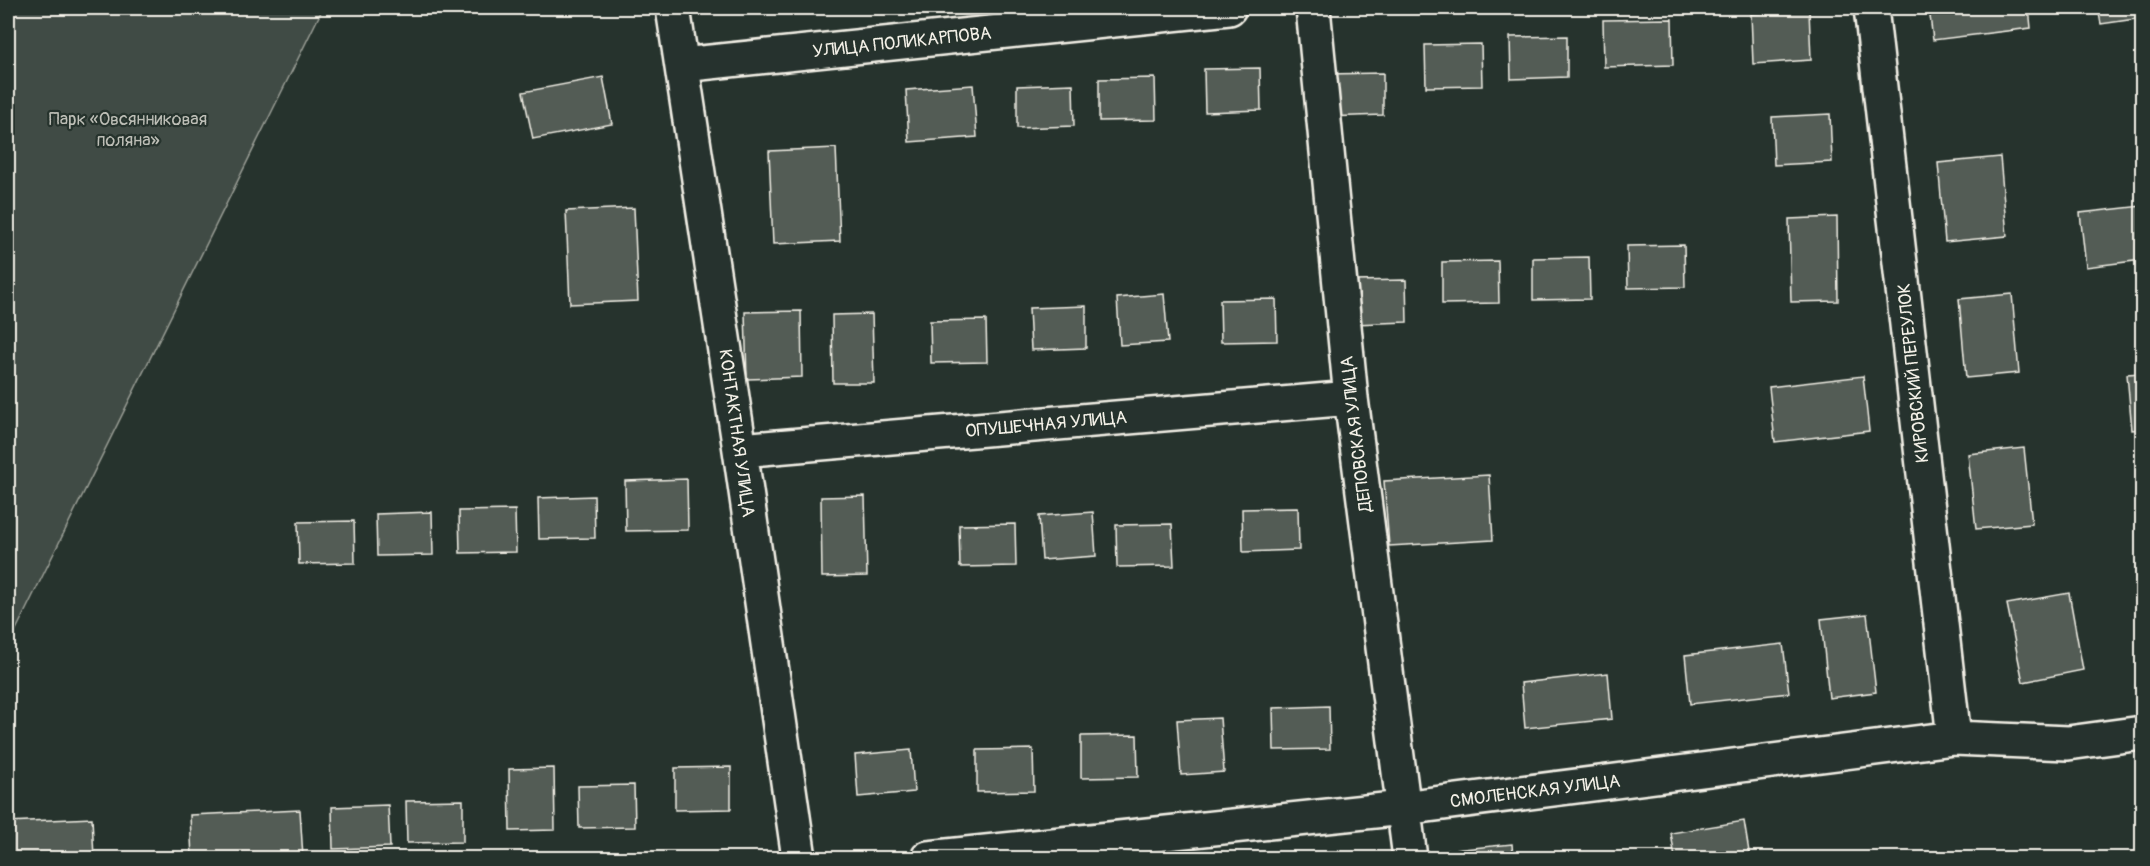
<svg xmlns="http://www.w3.org/2000/svg" width="2150" height="866" viewBox="0 0 2150 866" font-family="Pangolin,sans-serif">
  <style>
    .green { fill: #414b45; stroke: #9a9e96; stroke-width: 1.5 }
    .building { fill: #525c55; stroke: #f4f1e8; stroke-width: 1.5 }
    .lines { fill: none; stroke-linecap: round; stroke-linejoin: round }
    .street-casing { stroke: #f4f1e8; stroke-width: 38 }
    .street { stroke: #26332d; stroke-width: 33 }
    .labels { text-anchor: middle; stroke-width: 4.5; stroke-linejoin: round; paint-order: stroke }
    .street-label { font-size: 18px; fill: #f4f1e8; stroke: #26332d }
    .park-label { font-size: 18px; fill: #bebfb7; stroke: #26332d }
  </style>
  <rect width="100%" height="100%" fill="#26332d"/>
  <filter id="ink" filterUnits="userSpaceOnUse"><feTurbulence type="fractalNoise" baseFrequency=".0167" numOctaves="2"/><feDisplacementMap in="SourceGraphic" scale="12" xChannelSelector="R" yChannelSelector="G"/><feConvolveMatrix kernelMatrix="1 2 1 2 8 2 1 2 1" color-interpolation-filters="sRGB"/></filter>
  <g filter="url(#ink)">
    <path class="green" d="M8 8H323L8 646Z"/>
    <path class="building" d="M1929 8H2029L2031 28 1933 40Z
      M2098 8H2142V18L2101 24Z
      M1809 10 1811 60 1753 64 1751 14Z
      M1672 19 1673 65 1604 67 1603 20Z
      M1567 36V77L1511 79 1510 37Z
      M1481 44 1482 86 1426 87 1425 45Z
      M1260 68 1261 110 1205 112 1204 69Z
      M1383 73V115L1327 117 1326 74Z
      M603 77 612 124 533 139 523 92Z
      M1155 78 1156 120 1099 121V79Z
      M1073 84 1074 126 1017 128V86Z
      M973 85 977 137 909 142 906 90Z
      M1830 114 1832 162 1774 165 1772 117Z
      M836 148 840 241 773 244 769 151Z
      M2000 157 2007 236 1945 242 1938 163Z
      M2142 206V260L2086 267 2080 213Z
      M634 208 638 301 570 304 566 211Z
      M1837 217 1838 301 1791 302 1789 219Z
      M1684 245 1685 287 1628 288 1627 246Z
      M1589 257 1590 299 1533 300V258Z
      M1498 261 1499 303 1442 304V262Z
      M1406 280 1407 322 1354 324 1353 281Z
      M1164 294 1168 342 1120 345 1117 298Z
      M2012 294 2019 373 1966 378 1959 299Z
      M1276 299 1277 341 1221 342 1220 300Z
      M1086 306V348L1031 350 1029 308Z
      M801 311 802 377 747 379 745 312Z
      M872 314 874 383H833L832 315Z
      M986 320 987 362 931 363 930 321Z
      M2142 373V429L2132 430 2127 374Z
      M1863 376 1869 431 1775 442 1769 387Z
      M2024 448 2032 524 1976 529 1968 454Z
      M1489 475 1493 540 1389 546 1384 481Z
      M687 479 688 530 626 531 625 481Z
      M594 496 595 538 539 539 538 498Z
      M865 496 867 576 822 577 821 497Z
      M1298 508 1299 550 1243 552 1242 509Z
      M515 510 516 552 460 553 459 511Z
      M432 512 433 555 377 556 376 514Z
      M1093 512 1096 556 1042 560 1039 516Z
      M354 521 355 563 299 564 298 522Z
      M1015 524 1016 566 960 567 959 525Z
      M1172 524 1174 566 1117 567 1116 525Z
      M2069 593 2083 670 2023 682 2007 604Z
      M1867 614 1876 692 1829 698 1821 619Z
      M1783 644 1789 693 1690 704 1685 655Z
      M1608 673 1612 719 1525 728 1521 683Z
      M1329 706 1330 749 1274 750 1273 708Z
      M1220 718 1224 772 1181 775 1177 720Z
      M1137 735 1138 777 1081 778V736Z
      M1033 749 1034 791 977 792V750Z
      M911 750 914 792 858 797 855 755Z
      M731 767V809L675 810V768Z
      M554 768 555 830 510 831 509 769Z
      M634 785 635 827 579 828 578 786Z
      M463 800V842L407 843 406 801Z
      M388 805 390 847 333 849 332 807Z
      M300 810 303 858H192L190 815Z
      M92 818 94 858H8V822Z
      M1744 821 1750 858H1675L1671 833Z
      M1512 844 1513 858H1445L1444 851Z"/>
    <g class="lines">
      <g class="street-casing">
        <path id="street" d="M673 8 740 450 799 858
          M1313 8 1351 398 1410 858
          M1871 8 1954 738
          M682 65 1229 8
          M740 450 1351 398
          M928 858 1403 808 1954 738 2068 743 2142 733"/>
      </g>
      <use href="#street" class="street"/>
    </g>
  </g>
  <g class="labels">
    <g class="street-label">
      <text transform="translate(902 42) rotate(-6)" y="6">УЛИЦА ПОЛИКАРПОВА</text>
      <text transform="translate(1913 373) rotate(-96)" y="6">КИРОВСКИЙ ПЕРЕУЛОК</text>
      <text transform="translate(1046 424) rotate(-5)" y="6">ОПУШЕЧНАЯ УЛИЦА</text>
      <text transform="translate(737 433) rotate(82)" y="6">КОНТАКТНАЯ УЛИЦА</text>
      <text transform="translate(1356 434) rotate(-97)" y="6">ДЕПОВСКАЯ УЛИЦА</text>
      <text transform="translate(1535 791) rotate(-7)" y="6">СМОЛЕНСКАЯ УЛИЦА</text>
    </g>
    <g class="park-label">
      <text x="128" y="125">Парк «Овсянниковая<tspan x="128" dy="21">поляна»</tspan></text>
    </g>
  </g>
  <rect width="2150" height="866" fill="none" stroke="#26332d" stroke-width="30"/>
  <rect x="15" y="15" width="2120" height="836" fill="none" stroke="#f4f1e8" stroke-width="2" filter="url(#ink)"/>
</svg>
